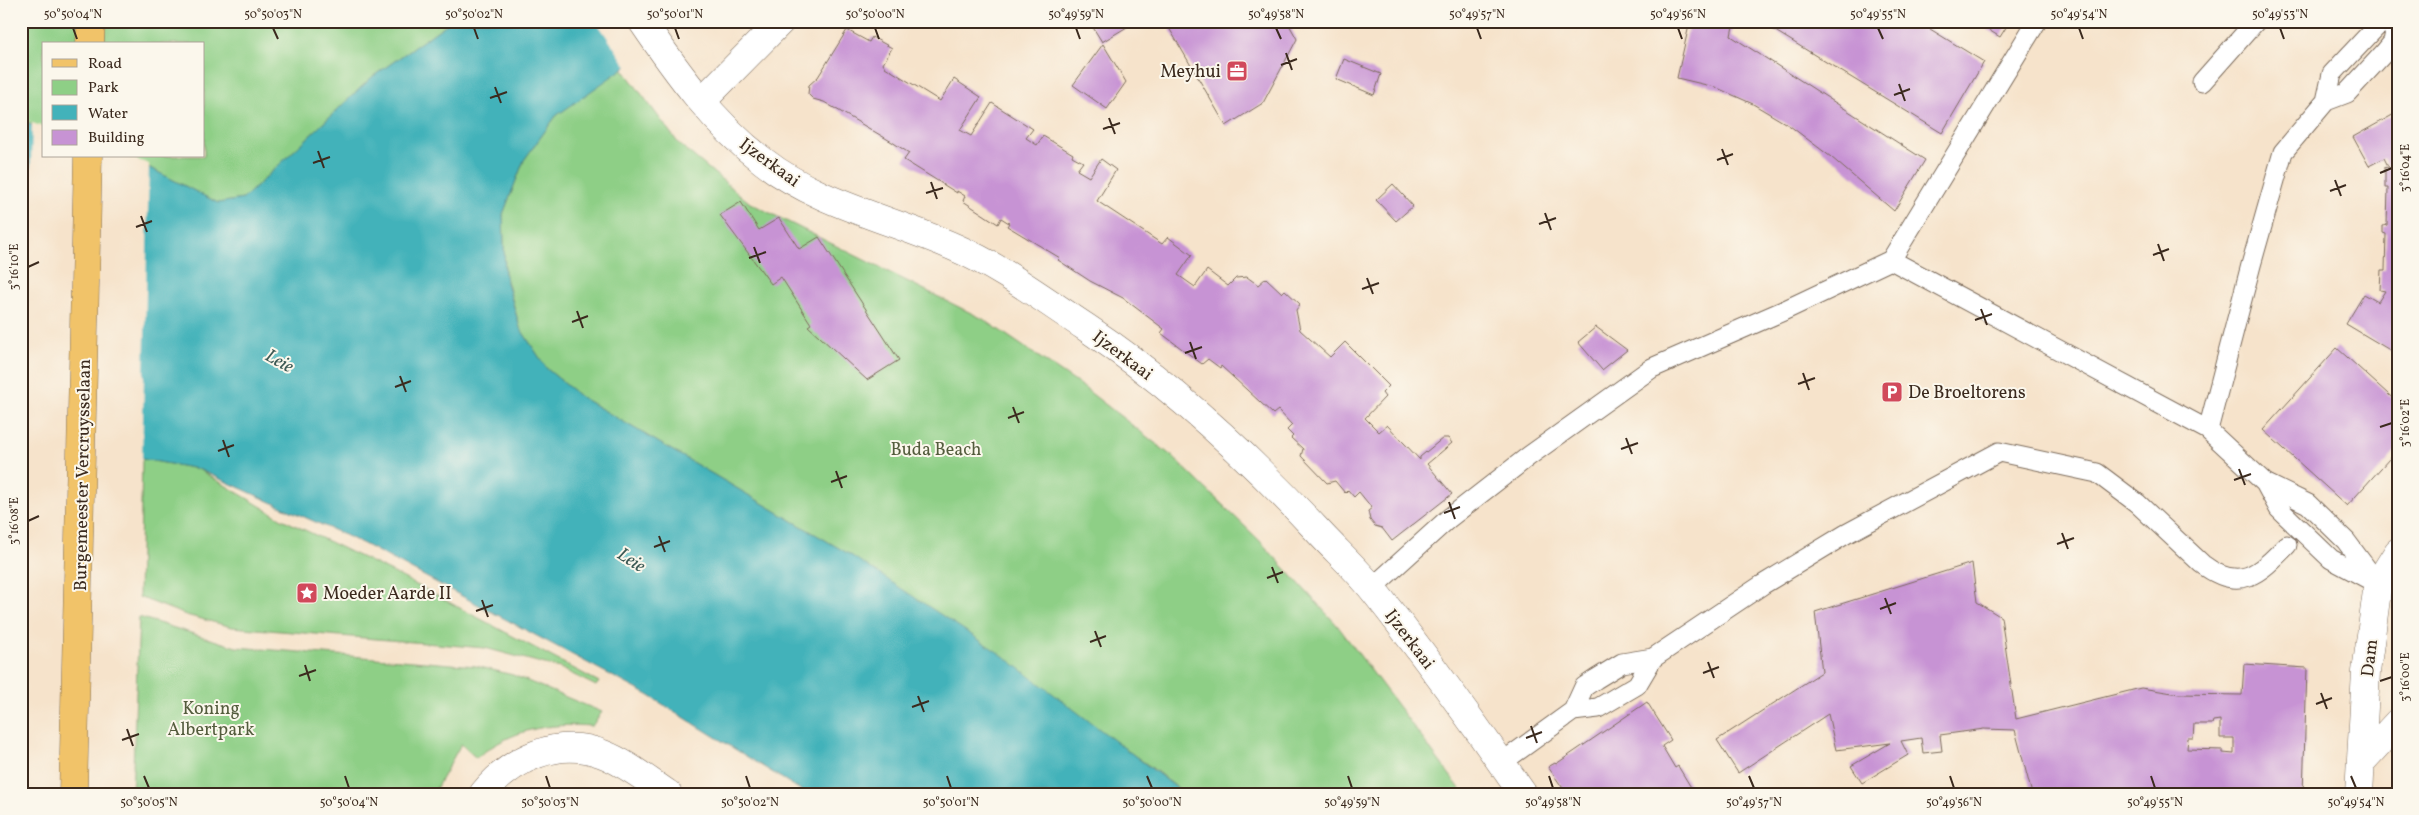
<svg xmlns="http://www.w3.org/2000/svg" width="2419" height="815" viewBox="0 0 2419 815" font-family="Vollkorn,serif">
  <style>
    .green { fill: #8ecf86; stroke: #647c52 }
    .water { fill: #42b2ba; stroke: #3e6e6c }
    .pier { fill: #f6e3cb }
    .building { fill: #c793d4; fill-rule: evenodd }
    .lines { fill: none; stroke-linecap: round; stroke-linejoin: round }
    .service-casing { stroke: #7c6b5b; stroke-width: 21 }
    .minor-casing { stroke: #7c6b5b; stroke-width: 29 }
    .primary-casing { stroke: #7c6b5b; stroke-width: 29 }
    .service { stroke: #fff; stroke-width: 19 }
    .minor { stroke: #fff; stroke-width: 28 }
    .primary { stroke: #f1c369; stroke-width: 28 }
    .ticks { fill: none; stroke: #3b2a1e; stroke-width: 2 }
    .labels { text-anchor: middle; stroke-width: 4; stroke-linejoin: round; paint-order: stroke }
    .poi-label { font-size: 18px; fill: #3b2a1e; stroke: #fbf7ec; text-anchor: start }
    .street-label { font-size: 18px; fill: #3b2a1e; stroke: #fbf7ec }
    .park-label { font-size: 18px; fill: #545c3d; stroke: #fbf7ec }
    .water-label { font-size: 19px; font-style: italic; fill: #3d5a55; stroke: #fbf7ec }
    .neatline { fill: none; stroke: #3b2a1e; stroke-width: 2 }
    .ticks-label { font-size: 12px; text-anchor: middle; fill: #3b2a1e }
  </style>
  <rect width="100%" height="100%" fill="#fbf7ec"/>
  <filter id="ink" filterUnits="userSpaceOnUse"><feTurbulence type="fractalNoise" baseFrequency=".02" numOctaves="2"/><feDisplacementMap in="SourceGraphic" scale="10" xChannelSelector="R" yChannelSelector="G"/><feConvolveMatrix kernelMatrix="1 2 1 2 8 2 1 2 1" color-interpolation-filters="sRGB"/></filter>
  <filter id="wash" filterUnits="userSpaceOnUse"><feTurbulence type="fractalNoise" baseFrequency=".0096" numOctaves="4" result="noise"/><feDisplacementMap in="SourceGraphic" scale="20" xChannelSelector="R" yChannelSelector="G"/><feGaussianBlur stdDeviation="1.12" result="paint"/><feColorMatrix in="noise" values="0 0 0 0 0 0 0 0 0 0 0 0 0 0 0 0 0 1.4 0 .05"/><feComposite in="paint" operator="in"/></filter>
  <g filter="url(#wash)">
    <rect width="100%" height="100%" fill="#f6e3cb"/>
    <path class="green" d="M21 21H451L372 77 243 199 218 203 146 166 119 156H204V44H44V130L21 120Z
      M622 68 679 144 750 203 983 319 1083 387 1173 457 1259 540 1337 625 1464 794H1185L1155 770 849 554 581 397 547 369 520 328 505 273 503 214 524 160 556 116Z
      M21 404 25 405 23 526 21 525Z
      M142 459 198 469 282 519 394 573 599 682 596 686 560 668 485 648 232 627 186 615 139 597Z
      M139 617 236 647 476 666 513 675 602 712 592 726C546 723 513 729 476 758L461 744 433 794H132Z"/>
    <path class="water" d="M451 21H690L556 116 524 160 503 214 505 276 520 328 547 369 581 397 849 554 1002 655 1185 794H807L648 695 362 543 198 469 142 459 21 404V120L34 126 44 156 146 166 218 203 243 199 372 77Z"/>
    <path class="pier" d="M596 21H687L689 25 628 68Z
      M32 123 44 127V156H126L149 164 142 461 25 408Z"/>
    <g id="blocks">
      <path class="building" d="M1089 21H1137L1102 42Z
        M1165 21H1287L1297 39 1263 103 1226 126Z
        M1690 21H1734L1731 36 1925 160 1894 211 1831 157 1790 126 1753 104 1715 87 1677 78Z
        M1759 21H1917L1984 62 1942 133Z
        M1974 21H2010L2000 37Z
        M847 30 869 42 872 37 892 48 883 64 885 67 940 101 954 79 981 97 960 130 971 136 992 103 1033 129 1026 138 1037 145 1043 136 1073 154 1072 156 1083 162 1077 170 1089 177 1101 159 1116 170 1097 201 1162 244 1168 237 1192 255 1178 275 1195 287 1207 270 1228 286 1236 278 1247 277 1258 285 1266 278 1282 293 1285 290 1300 304 1296 310 1300 330 1330 357 1345 342 1389 386 1382 393 1385 397 1365 418 1379 432 1387 425 1420 460V457L1443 438H1448L1452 443 1427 464 1452 494 1392 541 1382 528 1375 526 1370 520 1368 511 1372 508 1359 492 1354 497 1348 490 1345 493 1335 481 1327 483 1301 456 1303 449 1291 438 1293 436 1287 430 1292 425 1278 410 1273 414 1221 366 1220 368 1208 359 1202 364 1161 333 1164 329 1123 298 1090 281 1058 260 1060 258 1007 226 1009 223 1001 218 998 224 963 201 965 196 957 191V193L904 160 909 153 892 142 824 102 813 99 808 94 809 85 818 77Z
        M1103 44 1126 82 1107 109 1073 85Z
        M1344 59 1381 74 1374 95 1336 79Z
        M2398 112V355L2346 324 2364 294 2378 302 2385 291 2380 290 2381 270H2385L2386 234 2383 233V226L2387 225 2388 188H2385V167L2389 168 2384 158 2369 166 2353 137Z
        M1393 184 1413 206 1396 221 1376 200Z
        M741 202 759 230 779 218 799 249 819 237 899 360 867 380 808 326 811 324 781 277 771 284 720 215Z
        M1596 327 1627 350 1602 370 1578 342Z
        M2337 348 2398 403V449L2347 506 2263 430Z
        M1972 563 1977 602 2001 617 2016 719 2141 688 2179 694 2242 695 2244 664 2307 668 2303 794H2032L2015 730 1984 729 1940 735 1942 751 1923 753 1921 738 1901 741 1908 755 1862 783 1851 766 1890 743 1836 750 1828 714 1738 773 1717 740 1822 672 1815 612ZM2220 720V738H2234V754L2223 753V750L2187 749 2188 738H2193L2194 724H2212L2213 721Z
        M1647 702 1671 740 1662 746 1675 768 1678 766 1695 794H1567L1548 767 1555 763 1556 764Z"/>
    </g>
  </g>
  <g filter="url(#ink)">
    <use href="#blocks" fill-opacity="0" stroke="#7c6b5b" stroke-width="1"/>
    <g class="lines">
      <g class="service-casing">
        <path id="service" d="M2202 82 2256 21
          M2326 101 2347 93 2384 53 2393 42 2397 21
          M1891 260 2208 430 2265 483 2308 504 2346 541 2378 584
          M2208 430 2251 265 2283 152 2326 101 2332 74 2377 26 2392 21
          M2265 483 2279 509 2331 559 2372 581
          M1372 588 1448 519 1529 456 1652 368 1783 311 1891 260 2037 21
          M1573 711 1584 687 1596 679 1622 663 1653 658
          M1501 763 1573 711 1598 708 1637 685 1653 658 1762 585 1846 534 1999 452 2097 473 2137 503 2202 564C2240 593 2259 574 2287 545"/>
      </g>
      <g class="minor-casing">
        <path id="minor" d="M642 21C676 71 714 124 763 161 818 204 891 219 954 247 1001 267 1044 300 1087 328 1172 385 1247 455 1316 529 1335 550 1357 569 1374 591 1426 656 1475 725 1523 794
          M702 101 781 21
          M2362 761 2398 722
          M483 794C511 759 558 736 603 754 626 763 647 780 668 794
          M2359 794 2366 672 2378 584 2398 552"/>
      </g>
      <g class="primary-casing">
        <path id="primary" d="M90 44 91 21
          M73 794 88 156"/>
      </g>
      <use href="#service" class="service"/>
      <use href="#minor" class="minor"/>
      <use href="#primary" class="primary"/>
    </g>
  </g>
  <path class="ticks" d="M73 28 77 39M273 28 278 39M474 28 478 39M675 28 679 39M875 28 879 39M1076 28 1080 39M1276 28 1281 39M1477 28 1481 39M1678 28 1682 39M1878 28 1883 39M2079 28 2083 39M2280 28 2284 39M1286 53 1292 70M1281 65 1297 59M1899 84 1905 101M495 87 501 103M1894 95 1910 89M490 98 507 92M1109 118 1115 134M1103 129 1120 123M1722 149 1728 165M318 151 324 168M1717 160 1733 154M313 163 330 157M2380 173 2392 168M2335 180 2341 196M931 182 937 199M2330 191 2346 185M926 193 943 188M1545 213 1551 230M141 216 147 232M1539 224 1556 218M136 227 152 221M2158 244 2164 261M754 247 760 263M2153 255 2169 249M749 258 766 252M28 267 39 262M1367 278 1373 294M1362 289 1379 283M1981 309 1987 325M577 311 583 328M1975 320 1992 314M572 322 588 316M1190 342 1196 359M1185 353 1202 347M1803 373 1809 390M400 376 406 392M1798 384 1815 378M395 387 411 381M1013 407 1019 423M1008 418 1024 412M2380 427 2392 423M1626 438 1632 454M223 440 229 457M1621 449 1638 443M218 451 234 445M2239 469 2245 485M836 471 842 488M2234 480 2251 474M831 482 847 476M1449 502 1455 519M1444 513 1460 507M28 521 39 516M2062 533 2068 549M659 536 665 552M2057 544 2074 538M654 547 670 541M1272 567 1278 583M1267 578 1283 572M1885 598 1891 614M482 600 488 617M1880 609 1896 603M476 611 493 605M1095 631 1101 647M1090 642 1106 636M1708 662 1714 678M305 665 310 681M1703 673 1719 667M299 676 316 670M2380 681 2392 677M2321 693 2327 709M918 696 924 712M2316 704 2332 698M912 707 929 701M1531 726 1537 743M127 729 133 746M1526 738 1542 732M122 740 139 734M144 776 149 788M345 776 349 788M546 776 550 788M746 776 750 788M947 776 951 788M1147 776 1152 788M1348 776 1352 788M1549 776 1553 788M1749 776 1754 788M1950 776 1954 788M2151 776 2155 788M2351 776 2356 788"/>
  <defs>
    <g id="office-square" transform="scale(1.125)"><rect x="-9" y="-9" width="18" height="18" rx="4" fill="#d1495b" stroke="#fbf7ec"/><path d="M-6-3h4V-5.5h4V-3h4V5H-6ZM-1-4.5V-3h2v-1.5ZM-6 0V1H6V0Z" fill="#fff"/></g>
    <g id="parking-square" transform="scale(1.125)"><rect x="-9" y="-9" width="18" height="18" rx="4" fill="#d1495b" stroke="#fbf7ec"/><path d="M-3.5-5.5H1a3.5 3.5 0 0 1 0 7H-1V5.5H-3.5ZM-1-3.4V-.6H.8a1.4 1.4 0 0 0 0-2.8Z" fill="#fff"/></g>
    <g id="sight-square" transform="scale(1.125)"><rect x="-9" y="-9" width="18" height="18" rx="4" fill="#d1495b" stroke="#fbf7ec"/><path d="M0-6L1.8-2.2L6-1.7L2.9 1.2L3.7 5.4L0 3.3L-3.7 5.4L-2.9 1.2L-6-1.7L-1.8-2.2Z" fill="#fff"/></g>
  </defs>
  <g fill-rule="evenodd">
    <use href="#office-square" x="1237" y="71"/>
    <use href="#parking-square" x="1892" y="392"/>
    <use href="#sight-square" x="307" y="593"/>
  </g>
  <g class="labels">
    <g class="poi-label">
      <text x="1221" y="77" text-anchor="end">Meyhui</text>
      <text x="1908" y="398">De Broeltorens</text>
      <text x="323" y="599">Moeder Aarde II</text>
    </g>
    <g class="street-label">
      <text transform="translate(770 162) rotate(36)" y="6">Ijzerkaai</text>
      <text transform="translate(1123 355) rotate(37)" y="6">Ijzerkaai</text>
      <text transform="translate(82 475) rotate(-89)" y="6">Burgemeester Vercruysselaan</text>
      <text transform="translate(1410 639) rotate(53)" y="6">Ijzerkaai</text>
      <text transform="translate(2369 658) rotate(-83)" y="6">Dam</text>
    </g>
    <g class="park-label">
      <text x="936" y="455">Buda Beach</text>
      <text x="211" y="714">Koning<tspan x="211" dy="21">Albertpark</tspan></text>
    </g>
    <g class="water-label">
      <text transform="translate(280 360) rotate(29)" y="7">Leie</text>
      <text transform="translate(632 559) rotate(33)" y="7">Leie</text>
    </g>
  </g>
  <rect width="2419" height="815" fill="none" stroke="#fbf7ec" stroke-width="55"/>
  <rect x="42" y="42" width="162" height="115" fill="#fbf7ec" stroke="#aea59a"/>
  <rect x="52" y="59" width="25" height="8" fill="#f1c369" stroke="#aea59a"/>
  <text x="88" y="68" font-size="15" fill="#3b2a1e">Road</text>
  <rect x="52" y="80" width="25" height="15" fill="#8ecf86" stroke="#aea59a"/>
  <text x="88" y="92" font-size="15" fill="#3b2a1e">Park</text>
  <rect x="52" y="105" width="25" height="15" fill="#42b2ba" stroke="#aea59a"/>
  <text x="88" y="118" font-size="15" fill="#3b2a1e">Water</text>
  <rect x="52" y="130" width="25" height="15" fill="#c793d4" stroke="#aea59a"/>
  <text x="88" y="142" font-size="15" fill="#3b2a1e">Building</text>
  <rect x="28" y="28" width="2364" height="760" class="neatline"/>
  <g class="ticks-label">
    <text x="73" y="18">50°50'04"N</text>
    <text x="273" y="18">50°50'03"N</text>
    <text x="474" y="18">50°50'02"N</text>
    <text x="675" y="18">50°50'01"N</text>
    <text x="875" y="18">50°50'00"N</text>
    <text x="1076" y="18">50°49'59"N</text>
    <text x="1276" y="18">50°49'58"N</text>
    <text x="1477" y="18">50°49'57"N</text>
    <text x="1678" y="18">50°49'56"N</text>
    <text x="1878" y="18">50°49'55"N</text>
    <text x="2079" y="18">50°49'54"N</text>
    <text x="2280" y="18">50°49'53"N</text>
    <text transform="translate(2405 168) rotate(-90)" y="4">3°16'04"E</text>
    <text transform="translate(14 267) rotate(-90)" y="4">3°16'10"E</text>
    <text transform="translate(2405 423) rotate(-90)" y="4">3°16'02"E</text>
    <text transform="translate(14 521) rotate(-90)" y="4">3°16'08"E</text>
    <text transform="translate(2405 677) rotate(-90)" y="4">3°16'00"E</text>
    <text x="149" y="806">50°50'05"N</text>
    <text x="349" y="806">50°50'04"N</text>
    <text x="550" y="806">50°50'03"N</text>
    <text x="750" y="806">50°50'02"N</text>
    <text x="951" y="806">50°50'01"N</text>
    <text x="1152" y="806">50°50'00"N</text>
    <text x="1352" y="806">50°49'59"N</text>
    <text x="1553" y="806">50°49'58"N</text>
    <text x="1754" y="806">50°49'57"N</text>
    <text x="1954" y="806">50°49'56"N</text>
    <text x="2155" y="806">50°49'55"N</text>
    <text x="2356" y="806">50°49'54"N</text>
  </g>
</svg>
